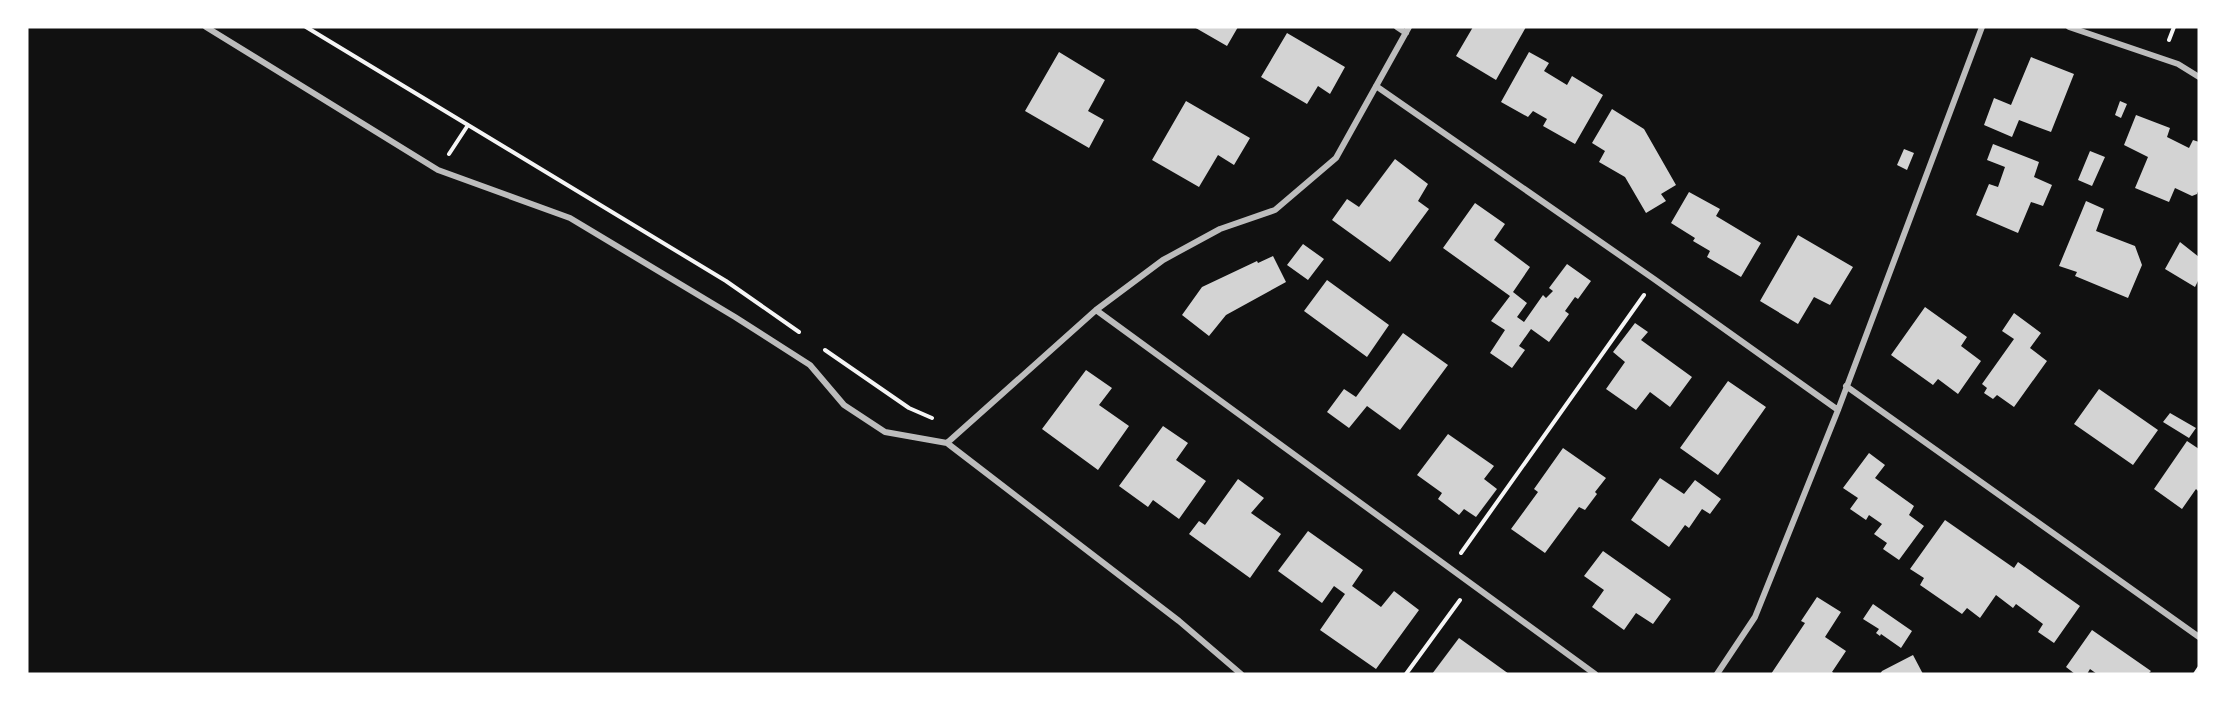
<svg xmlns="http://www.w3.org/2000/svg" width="2226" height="701" viewBox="0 0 2226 701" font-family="'Noto Serif',serif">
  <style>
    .building { fill: #d3d3d3 }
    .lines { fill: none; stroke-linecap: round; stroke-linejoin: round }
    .path { stroke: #f5f5f5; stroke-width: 4 }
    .minor { stroke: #bcbcbc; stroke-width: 6 }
  </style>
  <rect width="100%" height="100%" fill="#111"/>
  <path class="building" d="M1194 27H1238L1227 46Z
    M1473 27H1526L1496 80 1456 56Z
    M1287 33 1345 67 1330 94 1318 86 1307 104 1261 77Z
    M1059 52 1105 80 1088 111 1104 120 1089 148 1025 111Z
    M1529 52 1549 63 1544 71 1567 85 1572 76 1603 95 1575 144 1543 126 1547 119 1533 111 1528 117 1501 102Z
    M2031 57 2074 74 2051 132 2019 120 2012 137 1984 125 1994 98 2011 105Z
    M1186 101 1250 138 1234 165 1218 155 1199 187 1152 160Z
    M2120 101 2127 104 2121 118 2115 115Z
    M1612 109 1644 129 1676 185 1661 194 1666 201 1646 213 1625 177 1599 162 1605 151 1592 143Z
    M2136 115 2170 128 2167 137 2189 148 2193 140 2199 142V189L2197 194 2192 196 2175 188 2169 202 2135 188 2148 157 2124 145Z
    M1993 144 2039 162 2034 177 2052 185 2043 206 2031 202 2018 233 1976 215 1989 184 1998 187 2005 167 1987 160Z
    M1904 149 1914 153 1907 170 1897 165Z
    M2090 151 2105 157 2092 186 2078 180Z
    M1395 159 1428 184 1418 201 1429 209 1390 262 1332 220 1347 199 1359 207Z
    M1689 192 1720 209 1716 216 1761 243 1741 277 1707 257 1710 251 1693 241 1695 238 1671 223Z
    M2086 201 2104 209 2096 231 2135 246 2142 265 2128 298 2075 276 2077 272 2059 266Z
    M1475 203 1505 224 1494 240 1530 267 1513 292 1527 303 1517 317 1524 322 1543 295 1546 298 1553 291 1549 288 1567 264 1591 281 1578 299 1575 297 1565 311 1569 314 1549 342 1531 329 1519 346 1525 350 1512 368 1490 353 1505 330 1491 321 1510 296 1443 248Z
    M1798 235 1853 267 1830 305 1814 297 1798 324 1760 301Z
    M2180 242 2199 257V279L2195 287 2165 269Z
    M1303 244 1324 259 1308 280 1287 265Z
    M1273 256 1286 282 1226 315 1209 336 1182 315 1202 287 1257 261 1258 263Z
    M1327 280 1389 325 1367 357 1304 311Z
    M1925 307 1967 337 1961 346 1981 361 1958 394 1938 379 1933 385 1891 355Z
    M2014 313 2041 333 2030 348 2047 361 2014 407 1997 395 1993 399 1984 393 1987 388 1982 384 2014 339 2002 331Z
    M1635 323 1648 332 1641 340 1692 377 1670 407 1650 392 1636 410 1606 389 1625 362 1613 352Z
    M1403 333 1448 365 1400 430 1367 406 1349 428 1327 412 1344 389 1356 397Z
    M1086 370 1112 388 1099 405 1129 426 1098 470 1042 429Z
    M1728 381 1766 407 1718 475 1680 448Z
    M2099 389 2158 430 2133 465 2074 424Z
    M2170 413 2196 428 2189 438 2163 422Z
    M1163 426 1188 443 1176 460 1206 481 1179 519 1153 500 1148 507 1119 486Z
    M1448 434 1494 466 1484 479 1497 489 1476 517 1464 509 1459 515 1438 499 1442 493 1417 475Z
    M2187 441 2199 449V492L2196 489 2182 509 2154 489Z
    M1563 448 1606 478 1595 492 1597 494 1585 510 1579 507 1545 553 1511 529 1538 492 1534 489Z
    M1869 453 1885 465 1875 478 1914 506 1909 515 1924 526 1899 560 1883 549 1887 543 1874 534 1882 524 1869 515 1866 520 1850 509 1858 498 1843 488Z
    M1660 478 1684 494 1695 480 1721 499 1710 514 1702 509 1689 528 1685 525 1669 547 1631 520Z
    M1238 479 1264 498 1251 513 1281 534 1250 578 1189 534 1199 521 1205 525Z
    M1945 520 2014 568 2018 562 2080 606 2054 643 2038 632 2043 624 2016 604 2013 608 1996 595 1980 618 1967 608 1962 614 1920 585 1924 578 1910 569Z
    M1308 531 1363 570 1352 586 1381 607 1394 591 1419 610 1376 669 1320 630 1345 594 1334 586 1322 603 1278 571Z
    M1603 551 1671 599 1653 624 1636 613 1624 630 1592 607 1604 590 1584 576Z
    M1817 597 1841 612 1825 637 1846 651 1832 672 1835 674H1771L1805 623 1801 621Z
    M1873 604 1912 631 1901 648 1881 634 1880 636 1876 633 1879 629 1863 619Z
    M2092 630 2151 671 2148 674H2097L2090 669 2087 674H2075L2066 667Z
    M1459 638 1509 674H1432Z
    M1913 655 1923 674H1880L1882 671Z"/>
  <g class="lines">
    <path class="path" d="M306 27 726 281 799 332
      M2169 40 2174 27
      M449 154 468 125
      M825 350 909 408 932 418
      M1461 553 1644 295
      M1406 674 1460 600
      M2195 674 2199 668"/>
    <path class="minor" d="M206 27 438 170 570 218 735 317 810 365 844 405 885 432 947 443 1179 621 1241 674
      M1397 27 1406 33
      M2069 27 2178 64 2199 77
      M1376 86 1654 279 1838 410
      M1096 310 1595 674
      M1846 386 2199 637
      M947 443 1096 310 1163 260 1220 229 1275 210 1336 158 1409 27
      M1717 674 1755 617 1838 410 1982 27"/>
  </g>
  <rect width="2226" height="701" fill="none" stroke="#ffffff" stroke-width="57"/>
</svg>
